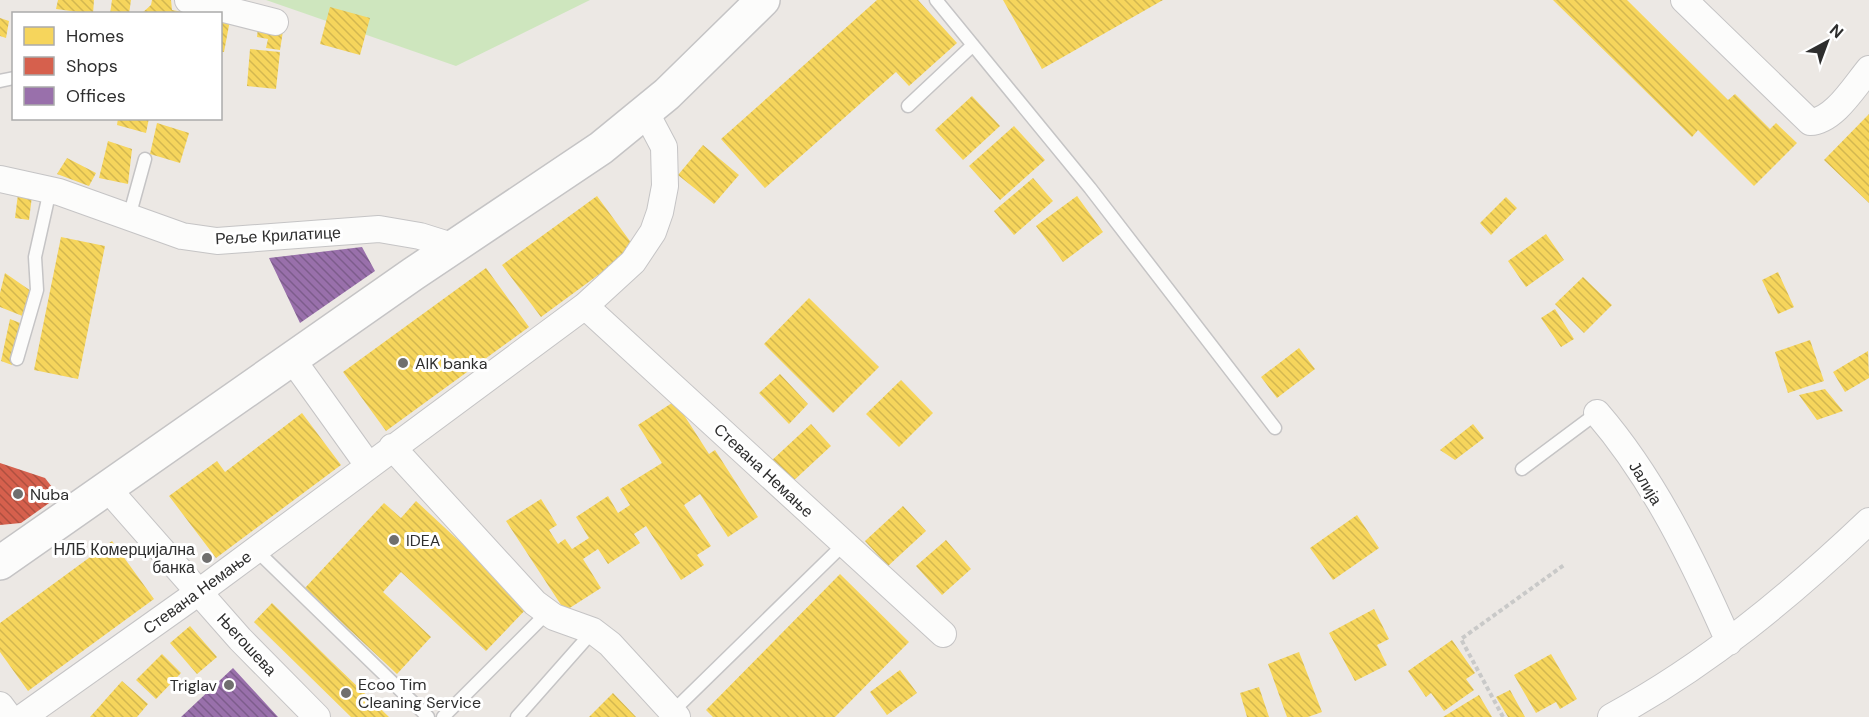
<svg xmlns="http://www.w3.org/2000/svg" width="1869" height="717" viewBox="0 0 1869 717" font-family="'DM Sans',sans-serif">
  <defs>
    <pattern id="homes-back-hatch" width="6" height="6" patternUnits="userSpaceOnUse" patternTransform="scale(1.5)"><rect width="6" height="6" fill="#f6d55c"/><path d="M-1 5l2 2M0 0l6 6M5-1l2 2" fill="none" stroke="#d3b750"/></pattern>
    <pattern id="shops-back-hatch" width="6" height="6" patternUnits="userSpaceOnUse" patternTransform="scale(1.5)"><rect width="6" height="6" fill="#d6604d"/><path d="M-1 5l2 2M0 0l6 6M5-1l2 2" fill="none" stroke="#ae5040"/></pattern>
    <pattern id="offices-back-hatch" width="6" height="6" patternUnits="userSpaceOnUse" patternTransform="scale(1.5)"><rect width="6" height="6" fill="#9970ab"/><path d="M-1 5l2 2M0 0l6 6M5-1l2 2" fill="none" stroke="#7d5c8c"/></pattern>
  </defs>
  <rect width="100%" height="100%" fill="#ece8e4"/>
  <!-- grass -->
  <path fill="#cee6be" d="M 266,0 L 590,0 L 456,66 Z"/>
  <!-- homes -->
  <path fill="url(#homes-back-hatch)" d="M 58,0 L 94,0 L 93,14 L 56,9 Z
    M 112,0 L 131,0 L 129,14 L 110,14 Z
    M 152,0 L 171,0 L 172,10 L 193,14 L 141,14 L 151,5 Z
    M 877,0 L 918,0 L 957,43 L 909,86 L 896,72 L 765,188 L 721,139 Z
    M 1003,0 L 1163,0 L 1042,69 Z
    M 1553,0 L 1627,0 L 1728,100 L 1735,94 L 1770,129 L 1776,123 L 1797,143 L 1754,186 L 1698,130 L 1692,137 Z
    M 330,7 L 370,18 L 360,55 L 320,44 Z
    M 0,18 L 9,21 L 6,38 L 0,36 Z
    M 220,18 L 230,20 L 224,52 L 220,52 Z
    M 258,27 L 283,31 L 280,50 L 266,48 L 268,39 L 257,37 Z
    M 250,49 L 280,52 L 276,89 L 247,86 Z
    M 972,96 L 1000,126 L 963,160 L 935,130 Z
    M 1869,114 L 1869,203 L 1824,160 Z
    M 118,118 L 149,118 L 146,133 L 117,125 Z
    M 157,123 L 189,133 L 180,163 L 150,154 Z
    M 1014,126 L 1045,160 L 1000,200 L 969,166 Z
    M 108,141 L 132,149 L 128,184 L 99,178 Z
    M 703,145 L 739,175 L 714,204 L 678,175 Z
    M 67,158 L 96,173 L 89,186 L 57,174 Z
    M 1033,178 L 1053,201 L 1014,235 L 994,211 Z
    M 18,194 L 32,196 L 29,220 L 15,218 Z
    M 597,196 L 635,248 L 541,317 L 502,265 Z
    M 1077,196 L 1103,232 L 1063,262 L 1036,226 Z
    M 1506,197 L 1517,208 L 1491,235 L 1480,223 Z
    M 1546,234 L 1564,260 L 1526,287 L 1508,261 Z
    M 61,237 L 105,246 L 78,379 L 34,370 Z
    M 486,268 L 529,327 L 386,431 L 343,372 Z
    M 1778,272 L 1794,307 L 1778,314 L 1762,280 Z
    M 5,273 L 31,291 L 25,317 L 0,307 L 0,293 Z
    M 1583,277 L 1612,305 L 1584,333 L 1555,304 Z
    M 809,298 L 879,367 L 833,413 L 764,344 Z
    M 1555,309 L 1574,339 L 1561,347 L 1541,318 Z
    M 10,319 L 20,323 L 12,365 L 1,361 Z
    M 1810,340 L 1824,381 L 1788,393 L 1775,352 Z
    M 1299,348 L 1315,369 L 1277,398 L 1261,377 Z
    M 1868,351 L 1869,378 L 1845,392 L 1833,372 Z
    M 780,374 L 808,404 L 789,424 L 759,393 Z
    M 901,380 L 933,413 L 899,447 L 866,414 Z
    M 1825,389 L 1843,411 L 1817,420 L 1799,395 Z
    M 675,401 L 709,454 L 715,450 L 758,517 L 728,537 L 700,494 L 684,505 L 711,546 L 697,555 L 704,565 L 681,580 L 646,526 L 634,534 L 640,543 L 608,564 L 598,549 L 583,559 L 601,588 L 565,611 L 506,521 L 541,499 L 557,525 L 549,530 L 558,544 L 565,539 L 572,549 L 589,538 L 576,517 L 608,496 L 618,513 L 630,505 L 620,489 L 662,463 L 638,425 Z
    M 302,413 L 341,465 L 216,558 L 169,496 L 217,461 L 225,472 Z
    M 811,424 L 831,446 L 790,484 L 770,462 Z
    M 1473,424 L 1484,438 L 1455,460 L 1440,450 Z
    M 416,501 L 529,606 L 486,651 L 401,572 L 383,592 L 431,637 L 397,674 L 305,588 L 384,503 L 401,518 Z
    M 903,506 L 926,531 L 888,566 L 865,541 Z
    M 1357,515 L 1379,548 L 1333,580 L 1310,548 Z
    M 946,540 L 971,569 L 942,595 L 916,566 Z
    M 112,541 L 154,599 L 28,691 L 0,652 L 0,623 Z
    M 840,574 L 909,642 L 835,717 L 713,717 L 706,710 Z
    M 272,603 L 332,662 L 389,717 L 351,717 L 254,622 Z
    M 1374,609 L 1389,639 L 1377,645 L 1387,665 L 1355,681 L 1329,633 Z
    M 190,626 L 217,657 L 197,674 L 170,643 Z
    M 1452,640 L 1475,673 L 1466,679 L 1474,690 L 1444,711 L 1431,693 L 1426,697 L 1408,671 Z
    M 1299,652 L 1322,712 L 1308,717 L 1287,717 L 1268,664 Z
    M 162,654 L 181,673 L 156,699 L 136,680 Z
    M 1551,654 L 1577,699 L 1560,709 L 1556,702 L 1536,713 L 1514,675 Z
    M 900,670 L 917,693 L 887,715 L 870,692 Z
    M 122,681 L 148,704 L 137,717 L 90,717 Z
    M 1259,687 L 1269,717 L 1247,717 L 1240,693 Z
    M 1510,690 L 1525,717 L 1508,717 L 1496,697 Z
    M 613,693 L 636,717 L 589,717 Z
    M 1479,695 L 1492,717 L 1443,717 Z"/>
  <!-- shops -->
  <path fill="url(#shops-back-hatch)" d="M 0,463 L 45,478 L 59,496 L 21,523 L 0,525 Z"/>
  <!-- offices -->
  <path fill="url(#offices-back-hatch)" d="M 362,247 L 375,271 L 300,323 L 269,258 Z
    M 233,668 L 278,717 L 181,717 Z"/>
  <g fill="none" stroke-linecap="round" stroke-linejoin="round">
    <!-- lane casing -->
    <g stroke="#c5c4c5" stroke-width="15">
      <path id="lane" d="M 936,0 L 1090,188 L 1275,428
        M 0,81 L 14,78
        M 908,106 L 973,45
        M 129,217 L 145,159
        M 17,359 L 37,290 L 35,257 L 50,190
        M 1522,469 L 1597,413
        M 255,549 L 428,717
        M 672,712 L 843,545
        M 443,717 L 542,618 L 544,609
        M 517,717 L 593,631"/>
    </g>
    <!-- street casing -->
    <g stroke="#c5c4c5" stroke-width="28">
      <path id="street" d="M 188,0 L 275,22
        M 1684,0 L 1810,122 C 1834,121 1854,87 1869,69
        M 0,179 L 59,192 L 182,236 L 217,241 L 379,229 L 420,236 L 455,247
        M 585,306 L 943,634
        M 292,359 L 368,465
        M 1597,413 C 1654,479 1694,562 1729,642
        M 392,447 L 535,603 L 554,617 L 593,631 L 610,644 L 677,717
        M 108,489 L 240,639 L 317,717
        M 0,705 L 9,717
        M 23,717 L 199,592 L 585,306 L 633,262 L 653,232 L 660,212 L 665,186 L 664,147 L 646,113
        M 1611,717 C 1707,665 1790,596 1869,521"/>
    </g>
    <!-- secondary casing -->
    <g stroke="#c5c4c5" stroke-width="36">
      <path id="secondary" d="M 0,563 L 413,274 L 601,148 L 667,94 L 763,0"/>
    </g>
    <!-- path -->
    <path stroke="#c9c9c8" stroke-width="4" stroke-dasharray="4.5 3" stroke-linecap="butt" d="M 1503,717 L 1461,639 L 1564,565"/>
    <!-- lane -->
    <use href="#lane" stroke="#fcfcfb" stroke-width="12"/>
    <!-- street -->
    <use href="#street" stroke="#fcfcfb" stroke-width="26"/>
    <!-- secondary -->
    <use href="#secondary" stroke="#fcfcfb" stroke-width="33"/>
  </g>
  <!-- markers -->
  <g fill="#706f6e" stroke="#fff" stroke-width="2">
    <circle cx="403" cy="363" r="6"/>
    <circle cx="18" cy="494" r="6"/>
    <circle cx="394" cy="540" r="6"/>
    <circle cx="207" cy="558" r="6"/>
    <circle cx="229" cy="685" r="6"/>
    <circle cx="346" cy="693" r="6"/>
  </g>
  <g text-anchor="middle" stroke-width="6" stroke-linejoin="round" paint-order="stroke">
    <!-- street labels -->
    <g font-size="16" fill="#2e2e2e" stroke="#fff">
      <text transform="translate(278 235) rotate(-3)" y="6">Реље Крилатице</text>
      <text transform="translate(764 470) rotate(43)" y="6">Стевана Немање</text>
      <text transform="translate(1646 483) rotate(59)" y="6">Јалија</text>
      <text transform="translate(197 592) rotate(-36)" y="6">Стевана Немање</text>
      <text transform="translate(247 644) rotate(47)" y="6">Његошева</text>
    </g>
    <!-- poi labels -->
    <g font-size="16" fill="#2e2e2e" stroke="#fff" text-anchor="start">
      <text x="415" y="369">AIK banka</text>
      <text x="30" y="500">Nuba</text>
      <text x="406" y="546">IDEA</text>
      <text x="195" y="555" text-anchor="end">НЛБ Комерцијална<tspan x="195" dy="18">банка</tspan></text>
      <text x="358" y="690">Ecoo Tim<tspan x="358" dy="18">Cleaning Service</tspan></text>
      <text x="217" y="691" text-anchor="end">Triglav</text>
    </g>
  </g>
  <!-- legend -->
  <rect x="12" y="12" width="210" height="108" fill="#ffffff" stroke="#ababab" stroke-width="1.5"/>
  <rect x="24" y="27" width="30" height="18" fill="#f6d55c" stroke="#ababab" stroke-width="1.5"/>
  <text x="66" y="42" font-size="18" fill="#2e2e2e">Homes</text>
  <rect x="24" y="57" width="30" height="18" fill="#d6604d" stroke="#ababab" stroke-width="1.5"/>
  <text x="66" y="72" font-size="18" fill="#2e2e2e">Shops</text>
  <rect x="24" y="87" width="30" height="18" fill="#9970ab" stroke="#ababab" stroke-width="1.5"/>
  <text x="66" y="102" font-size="18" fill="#2e2e2e">Offices</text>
  <!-- north arrow -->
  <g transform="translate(1827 42) rotate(41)" stroke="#ffffff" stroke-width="4.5" paint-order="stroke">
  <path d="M0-4.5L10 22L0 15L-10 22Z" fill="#2e2e2e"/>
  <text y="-9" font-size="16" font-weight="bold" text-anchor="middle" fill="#2e2e2e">N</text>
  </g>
</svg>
